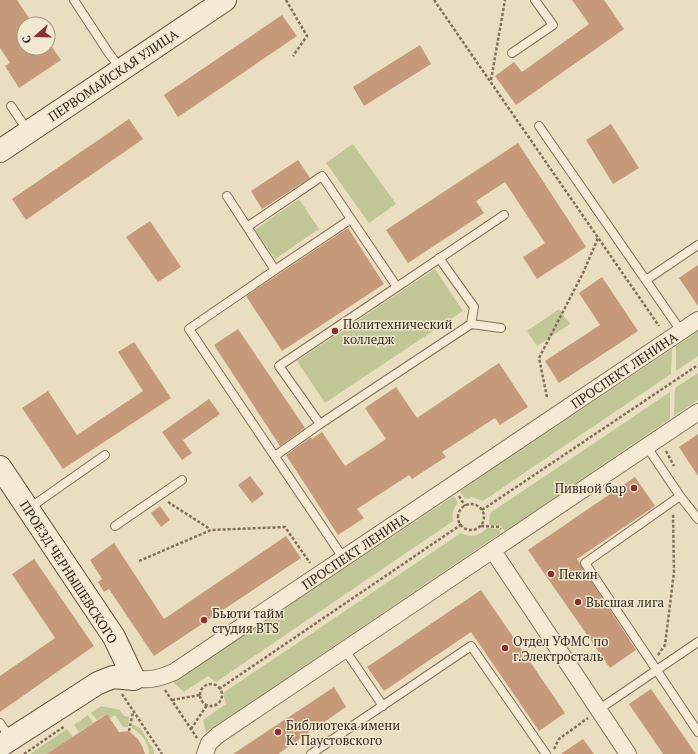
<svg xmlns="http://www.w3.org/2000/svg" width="698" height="754" viewBox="0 0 698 754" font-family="'PT Serif',serif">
  <rect width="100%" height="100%" fill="#eadec1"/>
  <!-- green -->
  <path fill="#c1c697" d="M 353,144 L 396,204 L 369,223 L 326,163 Z
    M 299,199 L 319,229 L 275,259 L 255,230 Z
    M 435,269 L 463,311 L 325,403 L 297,361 Z
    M 559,309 L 570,324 L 537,346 L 527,331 Z
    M 698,331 L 698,356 L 676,371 L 676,346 Z
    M 672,349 L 671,374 L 483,501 L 472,497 L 465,499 L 460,491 Z
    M 698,373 L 698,400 L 674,416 L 675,388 Z
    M 670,392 L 670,419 L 505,531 L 501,526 L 489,525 L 490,513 Z
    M 454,496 L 458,503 C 453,509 452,513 453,521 L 216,682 L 208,676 L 184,692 L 173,682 Z
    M 487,528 L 498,529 L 501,533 L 206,732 L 203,720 L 226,704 L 223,693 L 461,533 C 470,538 480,536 487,528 Z
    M 101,706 L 120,710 L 124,716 L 129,717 L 128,727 L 123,727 L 115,715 L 110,718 L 106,714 L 97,720 L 91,713 Z
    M 88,715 L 93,723 L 79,732 L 74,725 Z
    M 132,724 L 140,728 L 154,750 L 154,754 L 149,754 C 149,743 141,733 132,728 Z
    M 67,729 L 73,737 L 47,754 L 30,754 Z"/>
  <!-- building -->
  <path fill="#c5997a" d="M 0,0 L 17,0 L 33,24 L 24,24 L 24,48 L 48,48 L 48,41 L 61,60 L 19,88 L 5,66 L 10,63 L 0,48 Z
    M 572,0 L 604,0 L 624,29 L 516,105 L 495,76 L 514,62 L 522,72 L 589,24 Z
    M 282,15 L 297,36 L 178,117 L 164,95 Z
    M 420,45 L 431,64 L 364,106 L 353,87 Z
    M 129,119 L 143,139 L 26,220 L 12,199 Z
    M 611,124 L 639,168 L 613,184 L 586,140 Z
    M 518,143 L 586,247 L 537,279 L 523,257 L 545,243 L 505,182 L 476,201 L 484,213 L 408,263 L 386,230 Z
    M 298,160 L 310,178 L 262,209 L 251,191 Z
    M 150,221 L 181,267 L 158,282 L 126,237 Z
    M 348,228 L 384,284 L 282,351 L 246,296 Z
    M 698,265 L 698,306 L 679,278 Z
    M 602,277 L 638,331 L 559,383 L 545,361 L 600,325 L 579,293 Z
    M 238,329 L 305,428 L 280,446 L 214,345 Z
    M 134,342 L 171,398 L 63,469 L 22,408 L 48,391 L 77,435 L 143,391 L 118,352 Z
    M 499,363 L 528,407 L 500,425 L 495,418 L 442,452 L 446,457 L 412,479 L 409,475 L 357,509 L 364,518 L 338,535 L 286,455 L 311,437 L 312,439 L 322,432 L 345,466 L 386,439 L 365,408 L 396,387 L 417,418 Z
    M 209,399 L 220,414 L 183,440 L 192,453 L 182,460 L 162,432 Z
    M 698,434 L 698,476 L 679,447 Z
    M 250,476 L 264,494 L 252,503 L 238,485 Z
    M 635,477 L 655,506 L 577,559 L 636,650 L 610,668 L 528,550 Z
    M 160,506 L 170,520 L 161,527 L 151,513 Z
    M 286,536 L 301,558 L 154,656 L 109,589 L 104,592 L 98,582 L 102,579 L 90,560 L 114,543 L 164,619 Z
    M 34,559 L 94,646 L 0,712 L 0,676 L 55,638 L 12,574 Z
    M 481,590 L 565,713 L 539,731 L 471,632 L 384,691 L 367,667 Z
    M 334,687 L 346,707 L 278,754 L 233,754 Z
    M 651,689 L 696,754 L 663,754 L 629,704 Z
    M 107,714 L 119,732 L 129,731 L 138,739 L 142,746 L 145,754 L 47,754 Z
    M 583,739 L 594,754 L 561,754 Z"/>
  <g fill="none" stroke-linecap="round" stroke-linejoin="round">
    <!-- lane casing -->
    <g stroke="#826f5a" stroke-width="10">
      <path id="lane" d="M 74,0 L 108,52 L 121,69
        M 512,53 L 553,25 L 535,0
        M 11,106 L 28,131
        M 539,126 L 681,331
        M 227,196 L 275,270 L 189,329 L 344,559
        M 247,227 L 322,176 L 351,219
        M 439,258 L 474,307 L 471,324
        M 646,280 L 698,245
        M 397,287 L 504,215
        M 320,424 L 471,324 L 501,328
        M 647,447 L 680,496 L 698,519
        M 275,456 L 320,424 L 279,366 L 397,287 L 351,219 L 275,270
        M 680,496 L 585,563 L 698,732
        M 28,509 L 105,455
        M 115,526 L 182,480
        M 345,650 L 383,706
        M 598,710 L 698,642
        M 0,723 L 11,739
        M 311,754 L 471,646 L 546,754"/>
    </g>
    <!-- street casing -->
    <g stroke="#826f5a" stroke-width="18">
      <path id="street" d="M 493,551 L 628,754
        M 134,679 C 152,680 157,679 174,672 L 698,320
        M 205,754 L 209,743 L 218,735 L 698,412"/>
    </g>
    <!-- secondary casing -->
    <g stroke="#63513e" stroke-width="24">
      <path id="secondary" d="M 0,151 L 225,0
        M 0,467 L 114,637 L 134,679
        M 0,746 L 98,683 L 113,677 L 134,679"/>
    </g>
    <!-- path -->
    <path stroke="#826f5a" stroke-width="2.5" stroke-dasharray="3 2" stroke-linecap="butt" d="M 286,0 L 307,36 L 293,56
      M 434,0 L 659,326
      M 491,80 L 505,0
      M 547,397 L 539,358 L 583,273 L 598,238
      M 666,451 L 674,466
      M 459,496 L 465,506
      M 168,502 L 210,529
      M458 517a13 13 0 1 1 26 0a13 13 0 1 1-26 0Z
      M 482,510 L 698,365
      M 481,526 L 499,527 L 501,529
      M 139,561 L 211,530 L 285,527 L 310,563
      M 658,655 L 665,645 L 674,572 L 673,513
      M200 695a11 11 0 1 1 22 0a11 11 0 1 1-22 0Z
      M 219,689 L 462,524
      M 165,690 L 197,738
      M 122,694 L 162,754
      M 172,700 L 200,695
      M 191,729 L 207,705
      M 129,731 L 133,712
      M 554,749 L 559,739 L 588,718
      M 24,754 L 65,726"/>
    <!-- lane -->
    <use href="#lane" stroke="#f5ebd4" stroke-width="8"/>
    <!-- street -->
    <use href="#street" stroke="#f5ebd4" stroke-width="16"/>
    <!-- secondary -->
    <use href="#secondary" stroke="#f5ebd4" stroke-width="22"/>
  </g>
  <!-- markers -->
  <g fill="#8b3030" stroke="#f2e8d0" stroke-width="1.5">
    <circle cx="335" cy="331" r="4"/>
    <circle cx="634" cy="488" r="4"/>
    <circle cx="551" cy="574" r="4"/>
    <circle cx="578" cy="602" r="4"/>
    <circle cx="204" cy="620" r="4"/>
    <circle cx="505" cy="648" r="4"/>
    <circle cx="278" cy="732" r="4"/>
  </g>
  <g text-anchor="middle" stroke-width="3" stroke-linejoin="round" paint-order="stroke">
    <!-- street labels -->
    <g font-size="13" fill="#33281d" stroke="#f2e8d0">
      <text transform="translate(113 75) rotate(-34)" y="5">ПЕРВОМАЙСКАЯ УЛИЦА</text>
      <text transform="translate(624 370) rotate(-34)" y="5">ПРОСПЕКТ ЛЕНИНА</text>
      <text transform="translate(355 551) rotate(-34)" y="5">ПРОСПЕКТ ЛЕНИНА</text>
      <text transform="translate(69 572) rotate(57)" y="5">ПРОЕЗД ЧЕРНЫШЕВСКОГО</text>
    </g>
    <!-- poi labels -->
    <g font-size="13" fill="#33281d" stroke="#f2e8d0" text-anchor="start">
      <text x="343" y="329">Политехнический<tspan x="343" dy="15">колледж</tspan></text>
      <text x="626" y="493" text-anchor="end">Пивной бар</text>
      <text x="559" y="579">Пекин</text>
      <text x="586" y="607">Высшая лига</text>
      <text x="212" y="618">Бьюти тайм<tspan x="212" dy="15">студия BTS</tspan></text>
      <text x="513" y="646">Отдел УФМС по<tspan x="513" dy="15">г.Электросталь</tspan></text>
      <text x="286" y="730">Библиотека имени<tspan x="286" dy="15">К. Паустовского</tspan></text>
    </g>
  </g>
  <!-- north arrow -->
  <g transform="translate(36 36) rotate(250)"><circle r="19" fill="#f2e8d0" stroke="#a69b88"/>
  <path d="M0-3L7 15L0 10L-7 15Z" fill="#8b3030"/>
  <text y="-6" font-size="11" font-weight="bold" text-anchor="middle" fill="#33281d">С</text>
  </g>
</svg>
